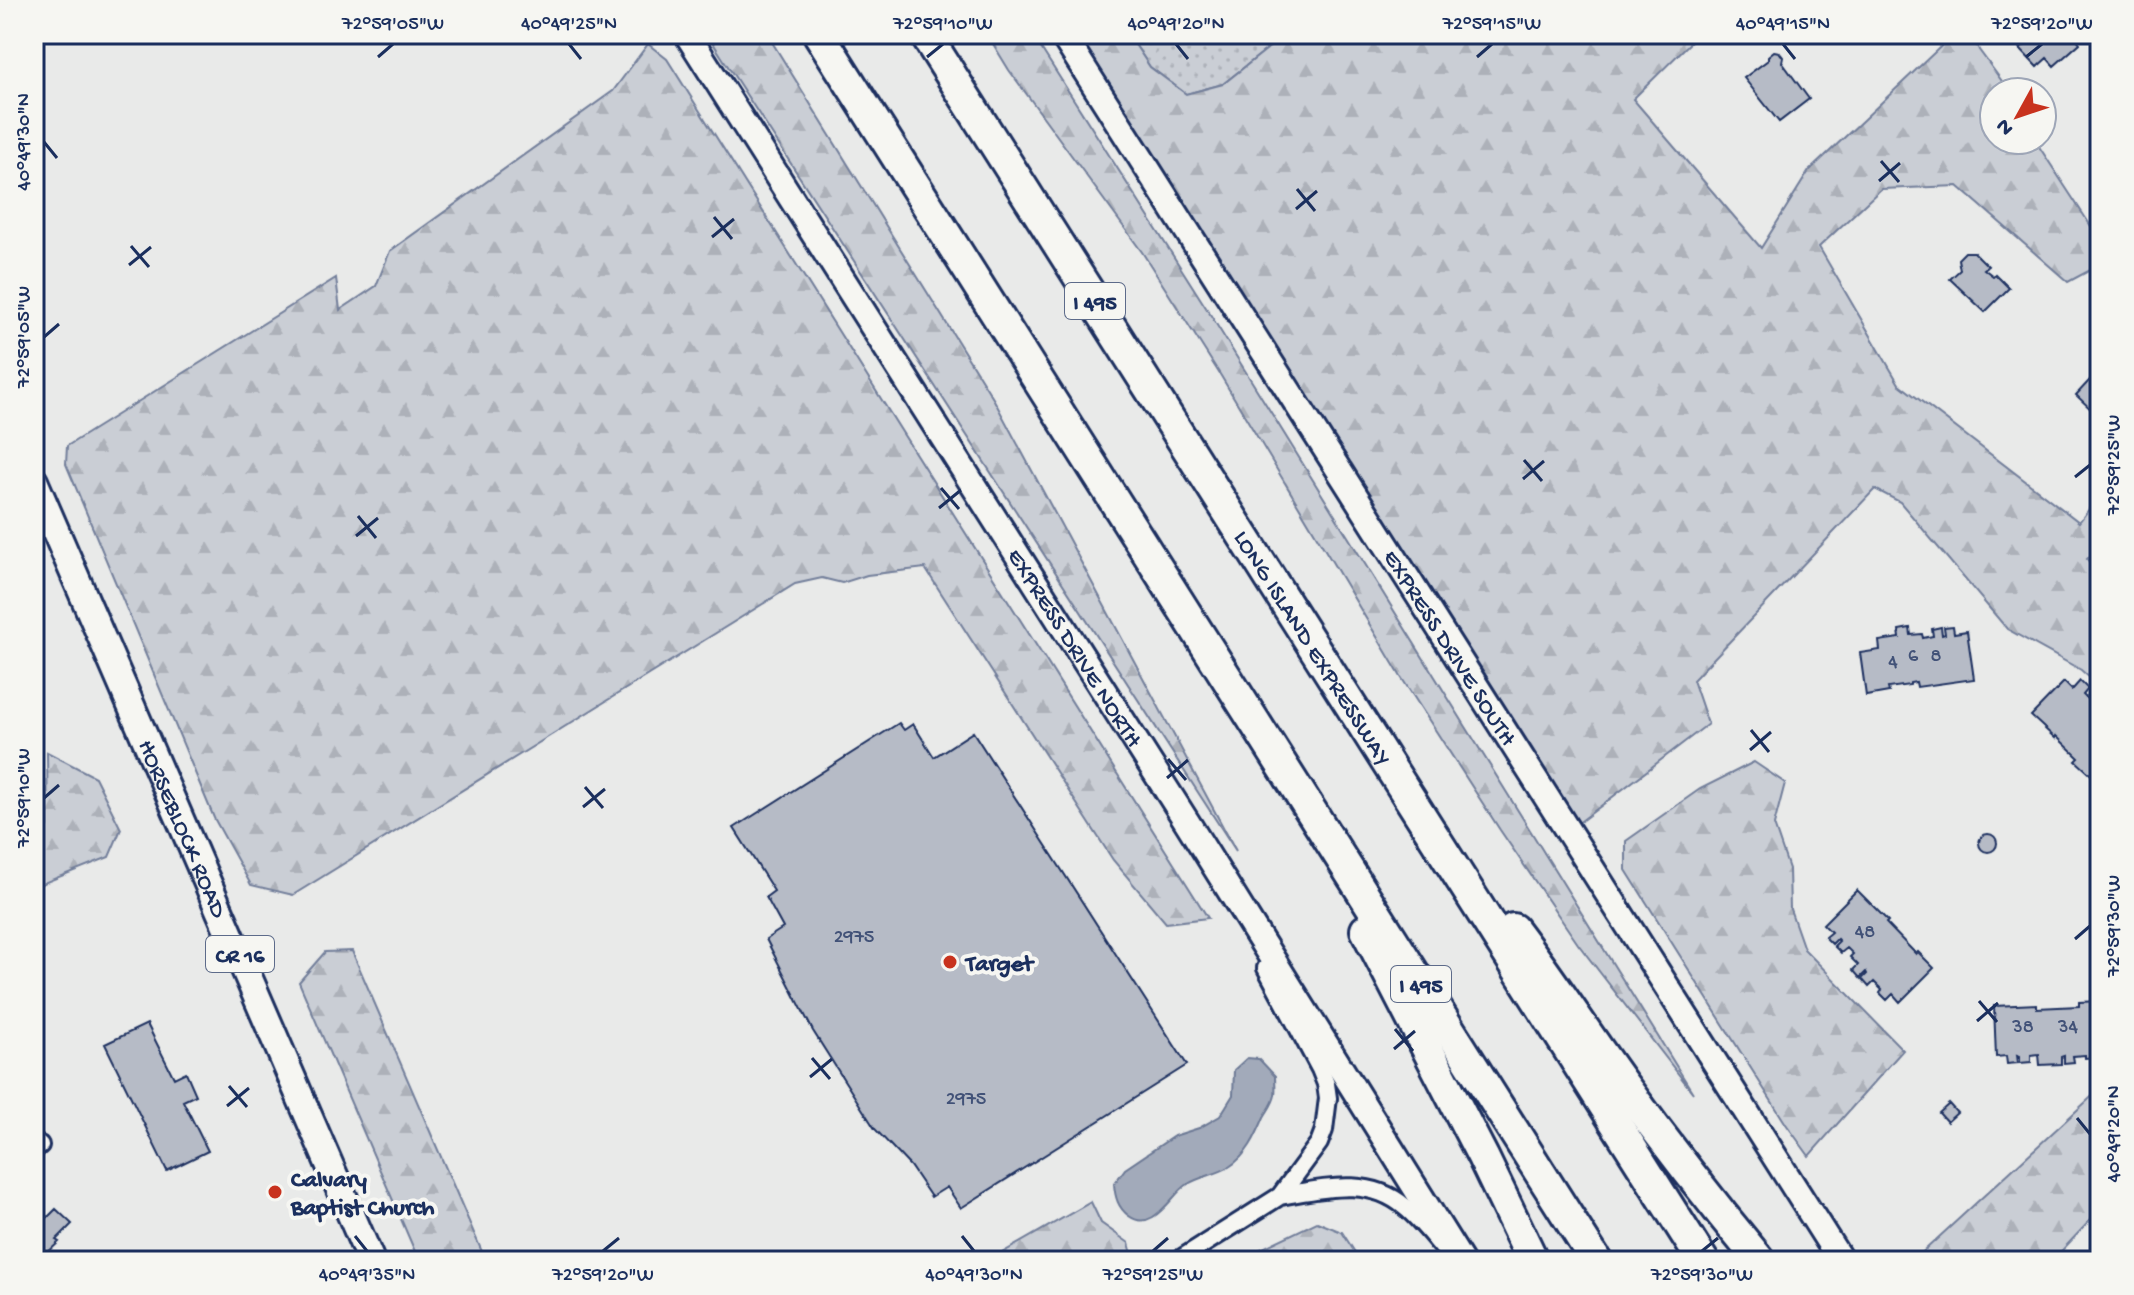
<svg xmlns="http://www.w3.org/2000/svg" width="2134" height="1295" viewBox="0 0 2134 1295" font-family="'Gochi Hand',sans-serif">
  <defs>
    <pattern id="grass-dots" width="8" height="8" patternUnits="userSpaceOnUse" patternTransform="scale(2)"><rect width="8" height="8" fill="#caced5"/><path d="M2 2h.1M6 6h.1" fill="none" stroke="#adb1b9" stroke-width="1.8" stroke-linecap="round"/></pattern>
    <pattern id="forest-firs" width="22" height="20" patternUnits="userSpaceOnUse" patternTransform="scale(2)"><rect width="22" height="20" fill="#caced5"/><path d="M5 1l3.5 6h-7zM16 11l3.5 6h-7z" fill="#adb1b9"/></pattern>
  </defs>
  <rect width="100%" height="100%" fill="#e9eae9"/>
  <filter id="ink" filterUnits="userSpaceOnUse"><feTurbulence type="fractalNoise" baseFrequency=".0125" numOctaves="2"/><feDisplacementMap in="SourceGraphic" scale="16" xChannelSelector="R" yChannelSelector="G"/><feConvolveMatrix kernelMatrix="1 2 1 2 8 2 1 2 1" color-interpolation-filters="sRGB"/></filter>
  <g filter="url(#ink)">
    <!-- grass -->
    <path fill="url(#grass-dots)" stroke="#727e9a" stroke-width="2" d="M 1128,34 L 1286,34 L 1223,84 L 1186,94 L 1150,67 Z"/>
    <!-- forest -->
    <path fill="url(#forest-firs)" stroke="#727e9a" stroke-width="2" d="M 707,34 L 767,34 L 994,400 L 1236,851 Z
      M 987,34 L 1032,34 L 1205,306 L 1693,1093 L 1578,944 L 1500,830 L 1401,677 L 1221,376 L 1142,252 L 1009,70 Z
      M 1077,34 L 1128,34 L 1150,67 L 1186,94 L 1223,84 L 1286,34 L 1699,34 L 1633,99 L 1761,248 L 1809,171 L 1954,34 L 1972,34 L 1979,50 L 2010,92 L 1994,92 L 1994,140 L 2038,140 L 2038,145 L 2100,240 L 2100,265 L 2068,282 L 1958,186 L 1881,189 L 1819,247 L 1899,384 L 2079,522 L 2100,495 L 2100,546 L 2087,559 L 2100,574 L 2100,687 L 2081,670 L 2007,629 L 1900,502 L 1875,489 L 1693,680 L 1708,724 L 1568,831 Z
      M 648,44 L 667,59 L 1208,918 L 1166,923 L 1113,860 L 925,568 L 867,575 L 842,583 L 822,578 L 795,584 L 293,895 L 251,885 L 214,818 L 66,464 L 67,446 L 336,278 L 340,310 L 376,286 L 390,251 L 613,91 Z
      M 47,752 L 95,777 L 121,829 L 109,857 L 41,884 L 34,891 L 34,843 L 48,826 Z
      M 1754,762 L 1785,783 L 1774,825 L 1789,869 L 1790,909 L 1804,949 L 1903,1050 L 1809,1156 L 1786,1124 L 1626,870 L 1626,841 L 1700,789 Z
      M 352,951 L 486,1261 L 419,1261 L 299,982 L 325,952 Z
      M 2100,1089 L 2100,1210 L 2052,1261 L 1913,1261 Z
      M 1091,1202 L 1101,1223 L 1129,1243 L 1134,1261 L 988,1261 Z
      M 1317,1222 L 1342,1232 L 1356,1254 L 1355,1261 L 1236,1261 Z"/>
    <!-- water -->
    <path fill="#a2aaba" stroke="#6c7995" stroke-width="2" d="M 1247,1058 L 1259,1059 L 1275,1076 C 1275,1082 1276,1089 1275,1095 C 1274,1103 1268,1110 1264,1117 C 1256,1136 1247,1156 1229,1167 C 1216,1175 1201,1176 1188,1184 C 1172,1193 1154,1234 1129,1216 C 1118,1208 1115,1197 1114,1184 L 1125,1169 L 1174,1136 L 1199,1128 L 1220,1116 L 1233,1095 L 1234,1070 Z"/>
    <!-- building -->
    <path fill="#b6bbc6" stroke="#1b2f5e" stroke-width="2" d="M 2024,34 L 2073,34 L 2080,43 L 2054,66 L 2047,58 L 2037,67 L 2020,49 L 2030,41 Z
      M 1774,51 L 1779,52 L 1783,57 L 1782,62 L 1809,99 L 1779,122 L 1744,78 L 1768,60 L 1768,56 Z
      M 1965,252 L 1974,252 L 1988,266 L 1984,269 L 1993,276 L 1995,274 L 2009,288 L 1985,312 L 1950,279 L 1960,270 L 1958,259 Z
      M 2100,369 L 2100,418 L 2076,395 Z
      M 1953,626 L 1954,633 L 1967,631 L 1974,679 L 1917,687 L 1916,682 L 1910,683 L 1910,685 L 1888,688 L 1889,692 L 1866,696 L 1860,653 L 1880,650 L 1879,641 L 1900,638 L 1899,630 L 1910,628 L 1911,635 L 1922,634 L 1923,638 L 1933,636 L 1932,629 L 1941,627 L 1942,635 L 1945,634 L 1944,627 Z
      M 2080,681 L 2088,689 L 2083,695 L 2090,702 L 2096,694 L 2100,698 L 2100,704 L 2097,708 L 2100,711 L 2100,783 L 2076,761 L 2079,758 L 2056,736 L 2055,738 L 2031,716 L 2064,682 L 2072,690 Z
      M 899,723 L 904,730 L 913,724 L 934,757 L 973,732 L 1187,1065 L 961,1208 L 947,1187 L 931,1197 L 910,1166 L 875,1129 L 813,1031 L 766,939 L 783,928 L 766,897 L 774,891 L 734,828 Z
      M1979 843a9 9 0 1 1 18 0a9 9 0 1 1-18 0Z
      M 1857,890 L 1888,921 L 1886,923 L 1916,954 L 1918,952 L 1934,968 L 1900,1002 L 1893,994 L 1887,1000 L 1880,993 L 1882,990 L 1874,982 L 1869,987 L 1862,979 L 1867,974 L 1866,972 L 1860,978 L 1853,970 L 1858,965 L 1850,957 L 1853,954 L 1847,948 L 1841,953 L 1834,946 L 1839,941 L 1837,939 L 1832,944 L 1825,937 L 1831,932 L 1823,924 Z
      M 2100,1001 L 2100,1049 L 2095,1050 L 2095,1057 L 2085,1058 L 2085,1055 L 2073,1056 L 2074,1062 L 2064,1063 L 2064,1056 L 2061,1057 L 2061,1064 L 2040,1065 L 2039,1054 L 2031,1055 L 2031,1062 L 2020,1063 L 2020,1056 L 2017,1055 L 2018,1063 L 2007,1064 L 2006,1056 L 1996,1057 L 1994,1006 L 2037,1004 L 2037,1008 L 2079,1006 L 2079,1002 Z
      M 147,1024 L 174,1078 L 186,1072 L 196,1095 L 183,1101 L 208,1151 L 167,1171 L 105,1044 Z
      M 1949,1104 L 1957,1113 L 1947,1122 L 1939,1113 Z
      M 56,1209 L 72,1224 L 56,1240 L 59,1242 L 46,1254 L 34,1242 L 34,1231 Z"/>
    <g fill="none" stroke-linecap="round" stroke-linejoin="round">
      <!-- street casing -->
      <g stroke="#1b2f5e" stroke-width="22">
        <path id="street" d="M 34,1150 L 40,1145
          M 1280,1196 C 1323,1189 1369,1176 1405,1207 C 1419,1218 1431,1234 1443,1248
          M 1177,1261 L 1280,1196 L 1319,1143 L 1324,1130 L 1328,1098 L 1326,1084 L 1320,1069 L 1266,968"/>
      </g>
      <!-- secondary casing -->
      <g stroke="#1b2f5e" stroke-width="30">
        <g id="secondary">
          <path id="s1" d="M 687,34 L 1187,822 L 1461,1261"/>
          <path id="s2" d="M 1062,34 L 1841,1261"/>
        </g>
      </g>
      <!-- primary casing -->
      <g stroke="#1b2f5e" stroke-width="32">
        <g id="primary">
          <path id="s3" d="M 34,481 L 371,1261"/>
        </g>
      </g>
      <!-- highway casing -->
      <g stroke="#1b2f5e" stroke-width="36">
        <g id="highway">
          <path d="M 819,34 L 1596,1261"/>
          <path id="s4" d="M 925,34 L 1703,1261"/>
          <path d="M 1513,929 C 1551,979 1585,1032 1622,1083 C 1666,1144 1712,1203 1760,1261"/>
          <path d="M 1366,930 L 1483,1157 L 1533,1261"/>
        </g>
      </g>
      <!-- street -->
      <use href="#street" stroke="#f6f6f2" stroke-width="16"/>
      <!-- secondary -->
      <use href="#secondary" stroke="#f6f6f2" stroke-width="24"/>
      <!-- primary -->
      <use href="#primary" stroke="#f6f6f2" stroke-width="26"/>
      <!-- highway -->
      <use href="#highway" stroke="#f6f6f2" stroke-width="30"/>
    </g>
  </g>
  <!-- ticks -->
  <path fill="none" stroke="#1b2f5e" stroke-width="3" d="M 569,44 L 581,59M 1176,44 L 1188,59M 1783,44 L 1795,59M 378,57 L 393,44M 927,57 L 943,44M 1477,57 L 1492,44M 2026,57 L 2042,44M 44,142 L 57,158M 1881,161 L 1899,182M 1879,181 L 1900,163M 1297,189 L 1315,211M 1296,209 L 1317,191M 714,217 L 732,239M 712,237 L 734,219M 131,246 L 149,267M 129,265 L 151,247M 44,337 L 59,324M 1524,460 L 1542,481M 2075,477 L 2090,465M 1523,479 L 1544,461M 941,488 L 959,509M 939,508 L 961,490M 358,516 L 376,538M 356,536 L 378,518M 1751,730 L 1769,752M 1750,750 L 1771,732M 1168,759 L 1186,780M 1167,778 L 1188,760M 585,787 L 603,808M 44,798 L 59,785M 583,807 L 605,789M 2075,939 L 2090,926M 1979,1001 L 1997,1022M 1977,1021 L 1998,1003M 1395,1029 L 1413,1051M 1394,1049 L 1415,1031M 812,1058 L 830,1079M 810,1077 L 832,1059M 229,1086 L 247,1107M 227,1106 L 249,1088M 2077,1118 L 2090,1134M 355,1236 L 367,1251M 962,1236 L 974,1251M 603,1251 L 619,1238M 1153,1251 L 1168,1238M 1702,1251 L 1718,1238"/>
  <!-- markers -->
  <g fill="#c8321e" stroke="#f6f6f2" stroke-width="3">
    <circle cx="950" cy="962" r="8"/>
    <circle cx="275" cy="1192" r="8"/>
  </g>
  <g text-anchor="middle" stroke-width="8" stroke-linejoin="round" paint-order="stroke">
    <!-- number labels -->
    <g font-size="20" fill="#425278">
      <text x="1913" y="661">6</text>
      <text x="1936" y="661">8</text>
      <text x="1893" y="667">4</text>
      <text x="1865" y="937">48</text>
      <text x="854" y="942">2975</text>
      <text x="2023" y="1032">38</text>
      <text x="2068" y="1032">34</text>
      <text x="966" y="1104">2975</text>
    </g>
    <!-- shield labels -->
    <g fill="#f6f6f2" stroke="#5d6b8a" stroke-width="2">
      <rect x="1065" y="283" width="60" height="36" rx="6"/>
      <rect x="206" y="936" width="68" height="36" rx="6"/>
      <rect x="1391" y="966" width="60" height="36" rx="6"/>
    </g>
    <g font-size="22" font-weight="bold" fill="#1b2f5e">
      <text x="1095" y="309">I 495</text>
      <text x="240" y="962">CR 16</text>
      <text x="1421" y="992">I 495</text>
    </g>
    <!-- street labels -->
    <g font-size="24" fill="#1b2f5e" stroke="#f6f6f2">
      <text dy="8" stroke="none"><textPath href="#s1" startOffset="726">EXPRESS DRIVE NORTH</textPath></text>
      <text dy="8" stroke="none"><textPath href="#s4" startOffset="726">LONG ISLAND EXPRESSWAY</textPath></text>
      <text dy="8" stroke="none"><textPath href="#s2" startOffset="726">EXPRESS DRIVE SOUTH</textPath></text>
      <text dy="8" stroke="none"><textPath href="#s3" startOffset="378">HORSEBLOCK ROAD</textPath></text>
    </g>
    <!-- poi labels -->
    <g font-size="24" font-weight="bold" fill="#1b2f5e" stroke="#f6f6f2" text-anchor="start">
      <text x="966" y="970">Target</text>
      <text x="291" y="1186">Calvary<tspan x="291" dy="28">Baptist Church</tspan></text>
    </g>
  </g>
  <!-- margin -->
  <rect width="2134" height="1295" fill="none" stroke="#f6f6f2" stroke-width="88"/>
  <!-- north arrow -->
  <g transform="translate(2018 116) rotate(230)"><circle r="38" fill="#f6f6f2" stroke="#9ea6b7" stroke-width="2"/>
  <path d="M0-6L14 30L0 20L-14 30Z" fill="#c8321e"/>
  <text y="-12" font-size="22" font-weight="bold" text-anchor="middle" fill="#1b2f5e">N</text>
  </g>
  <rect x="44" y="44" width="2046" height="1207" fill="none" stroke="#1b2f5e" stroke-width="3"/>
  <g font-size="20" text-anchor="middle" fill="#1b2f5e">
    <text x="393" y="29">72°59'05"W</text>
    <text x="569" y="29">40°49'25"N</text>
    <text x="943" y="29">72°59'10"W</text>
    <text x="1176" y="29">40°49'20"N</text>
    <text x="1492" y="29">72°59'15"W</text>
    <text x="1783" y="29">40°49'15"N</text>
    <text x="2042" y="29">72°59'20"W</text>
    <text transform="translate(22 142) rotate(-90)" y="7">40°49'30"N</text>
    <text transform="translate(22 337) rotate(-90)" y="7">72°59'05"W</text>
    <text transform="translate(2112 465) rotate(-90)" y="7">72°59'25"W</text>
    <text transform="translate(22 798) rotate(-90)" y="7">72°59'10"W</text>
    <text transform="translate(2112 926) rotate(-90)" y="7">72°59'30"W</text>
    <text transform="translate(2112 1134) rotate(-90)" y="7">40°49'20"N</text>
    <text x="367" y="1280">40°49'35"N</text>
    <text x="603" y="1280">72°59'20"W</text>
    <text x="974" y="1280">40°49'30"N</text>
    <text x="1153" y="1280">72°59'25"W</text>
    <text x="1702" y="1280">72°59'30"W</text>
  </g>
</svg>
